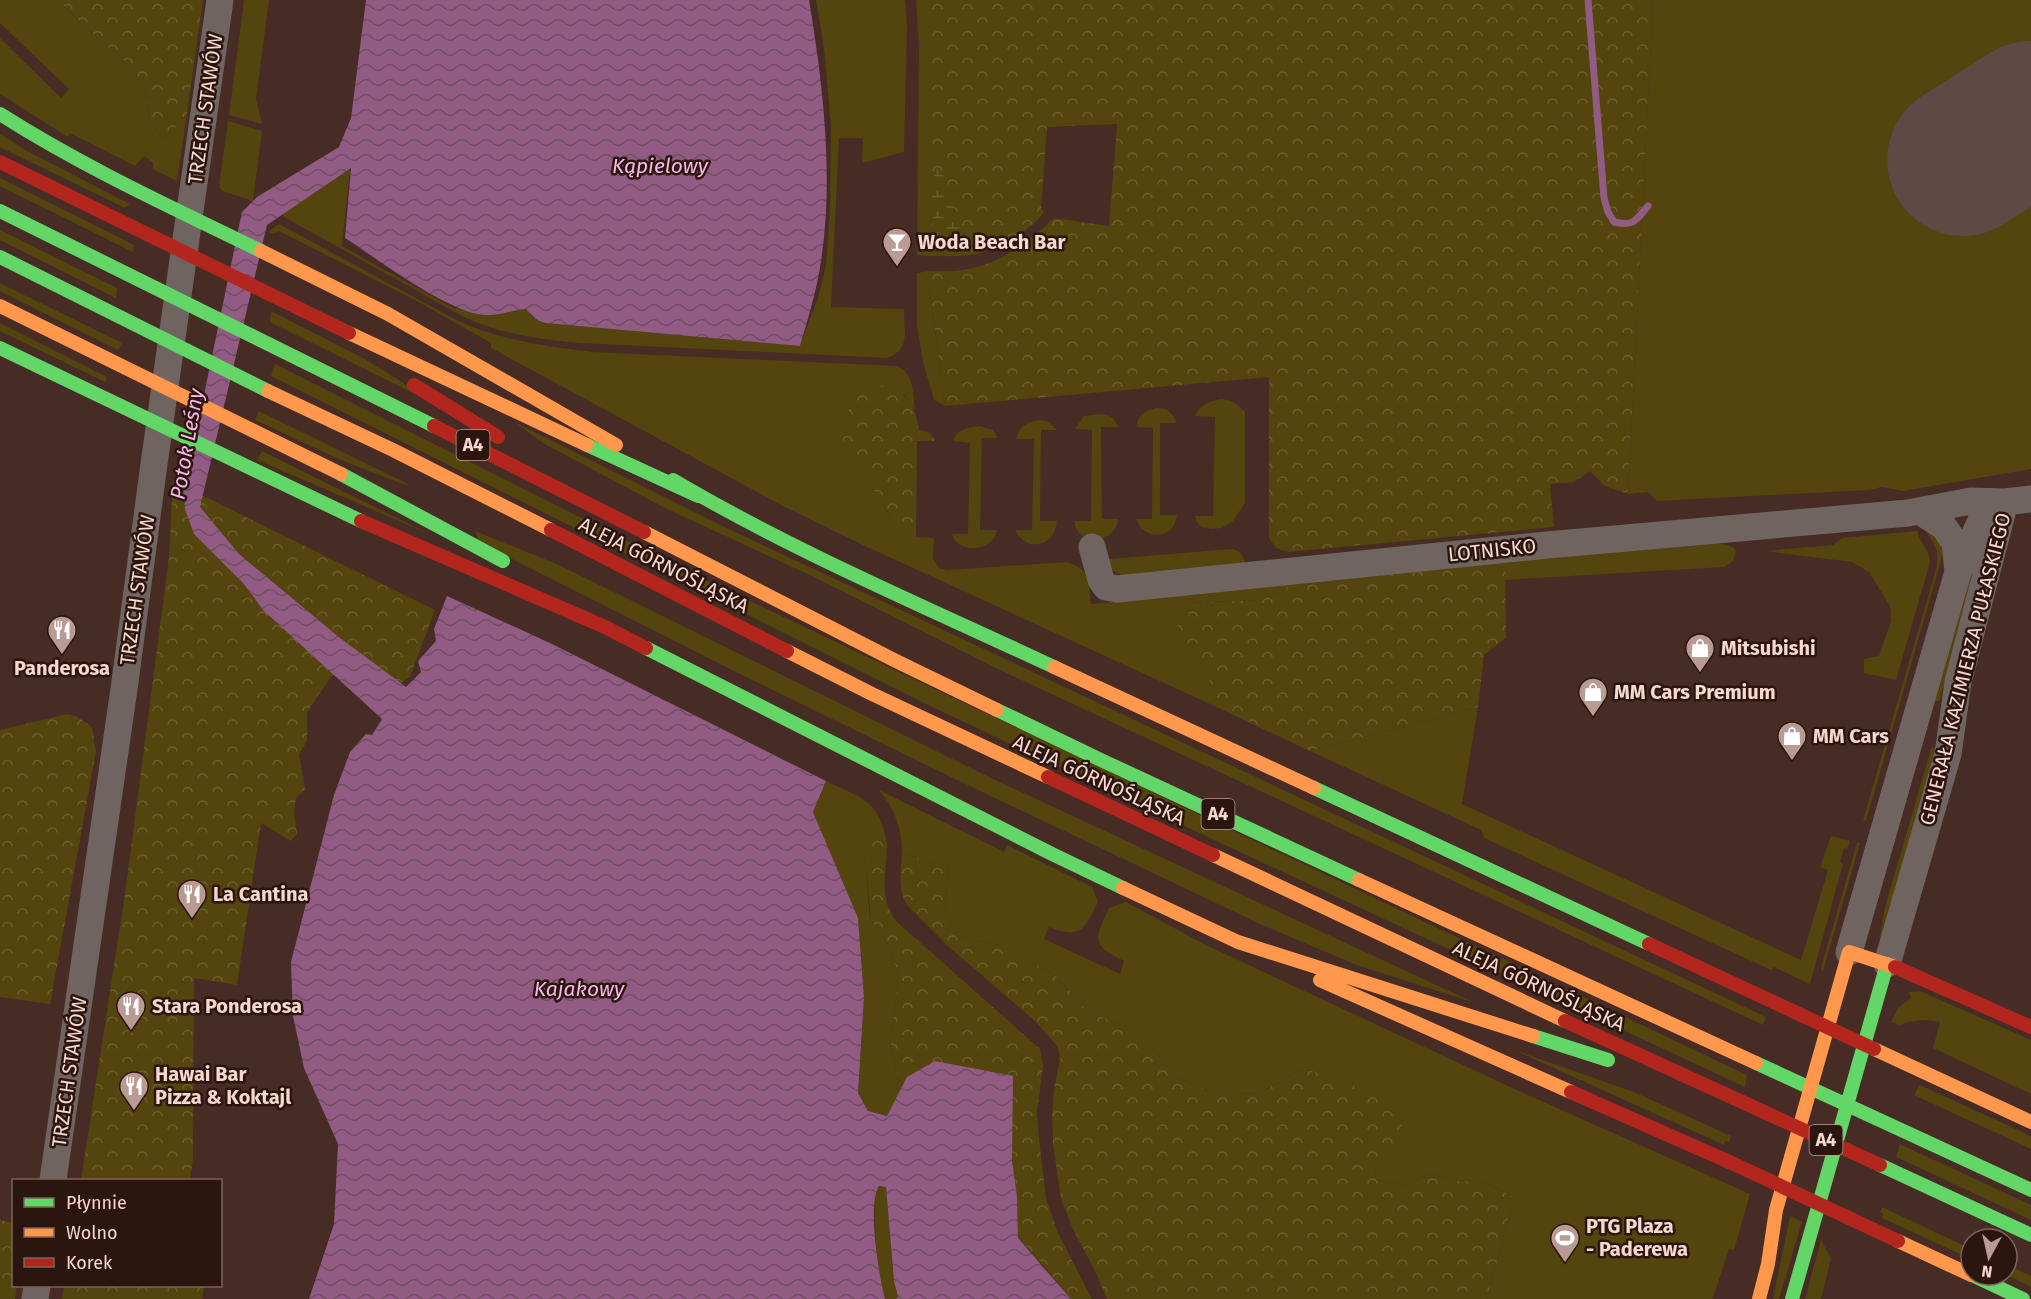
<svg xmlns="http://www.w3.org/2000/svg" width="2031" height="1299" viewBox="0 0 2031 1299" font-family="'Fira Sans',sans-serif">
  <defs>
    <pattern id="forest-crowns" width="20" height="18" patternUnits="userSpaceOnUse" patternTransform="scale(1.5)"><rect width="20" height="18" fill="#54440d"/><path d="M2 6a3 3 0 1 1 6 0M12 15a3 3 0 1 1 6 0" fill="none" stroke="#6d5e2f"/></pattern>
    <pattern id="wetland-marsh" width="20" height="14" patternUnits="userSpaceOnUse" patternTransform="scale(1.5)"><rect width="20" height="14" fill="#54440d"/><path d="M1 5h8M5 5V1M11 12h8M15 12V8" fill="none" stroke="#6d5e2f"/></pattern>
    <pattern id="water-waves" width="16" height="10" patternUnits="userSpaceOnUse" patternTransform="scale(1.5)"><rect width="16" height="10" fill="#925b84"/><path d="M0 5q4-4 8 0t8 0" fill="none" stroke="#6e4e61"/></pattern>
  </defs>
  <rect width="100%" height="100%" fill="#472b25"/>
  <!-- grass -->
  <path fill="#54440d" d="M 0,0 L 58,0 L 98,39 L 121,57 L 145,86 L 150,122 L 162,138 L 186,120 L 177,181 L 153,169 L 153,163 L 144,156 L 135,166 L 70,133 L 68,137 L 0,94 L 0,38 L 61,98 L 69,89 L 0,23 Z
    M 244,0 L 269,0 L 256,99 L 262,124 L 229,115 Z
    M 816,0 L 905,0 L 907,26 L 904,152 L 862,163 L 863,138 L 839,138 L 831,307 L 904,309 C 904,330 911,350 887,358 L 581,343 C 542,340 500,334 464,317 L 282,216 L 291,206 L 350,169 L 342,246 L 455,309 L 457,308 C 486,319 497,312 526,309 L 537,320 L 545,323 L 800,346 L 818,298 L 826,265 L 830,212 L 831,127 L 824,48 Z
    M 916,0 L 929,0 L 929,256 L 917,255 L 919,47 Z
    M 1653,0 L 2031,0 L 2031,50 L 1920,119 L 1979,215 L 2031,182 L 2031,469 L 1903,491 L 1882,487 L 1869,490 L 1657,501 L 1648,492 L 1628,494 Z
    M 228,121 L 262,131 L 253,201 L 222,191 L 219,186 Z
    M 0,134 L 27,151 L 130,204 L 125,208 L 0,147 Z
    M 0,178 L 134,245 L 133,252 L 0,186 Z
    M 279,224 L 460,322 C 503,340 547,347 593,352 L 897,366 C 914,373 913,393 915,410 L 903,394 L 884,505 L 892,522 L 916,537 L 934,538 L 933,559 L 939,568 L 947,570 L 1067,562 C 1092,570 1088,582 1091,604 L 1289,583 L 1284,591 L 1257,600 L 1191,603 L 1185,654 L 1210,669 L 1210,704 L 865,546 L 781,505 L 491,348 L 491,343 L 415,300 L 279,231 L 273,234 L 268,232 Z
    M 0,230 L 117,288 L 116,298 L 0,240 Z
    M 929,271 L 929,285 L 945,406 L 934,400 L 923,362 L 917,325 L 917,273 Z
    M 0,283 L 122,343 L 118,350 L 0,291 Z
    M 271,311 L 363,358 L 447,410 L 270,322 Z
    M 0,323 L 107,377 L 105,382 L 0,331 Z
    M 275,364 L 689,572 L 1747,1075 L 1745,1087 L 1212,839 L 924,703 L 271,376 Z
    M 1221,399 C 1232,400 1238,404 1245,412 L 1245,503 L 1233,521 L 1222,528 L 1211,529 L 1202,527 L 1197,522 L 1195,516 L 1213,516 L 1215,417 L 1195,416 C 1200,405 1210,401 1221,399 Z
    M 1156,408 C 1168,408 1172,412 1177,423 L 1160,423 L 1160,515 L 1177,515 C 1175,540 1143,541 1136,519 L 1152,519 L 1153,428 L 1136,427 C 1138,415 1144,411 1156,408 Z
    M 259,411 L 408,484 L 408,486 L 341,460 L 255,420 Z
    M 1101,414 C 1110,415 1115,418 1118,427 L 1101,427 L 1102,519 L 1118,519 C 1116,544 1078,548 1074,521 L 1091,521 L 1092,430 L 1075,429 L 1084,416 Z
    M 1039,420 L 1047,421 L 1057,430 L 1041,430 L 1040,521 L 1057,521 C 1055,547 1026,553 1015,530 L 1032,530 L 1034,439 L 1016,439 C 1020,426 1026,422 1039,420 Z
    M 514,422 L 716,523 L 1766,1017 L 1763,1025 L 1000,670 L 812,576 L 667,509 L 543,443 Z
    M 980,426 L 993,430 L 998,438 L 982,438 L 980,530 L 997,530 C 994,552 958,555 952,534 L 968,534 L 970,443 L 953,441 C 958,428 968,428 980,426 Z
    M 262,451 L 427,533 L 257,460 Z
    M 475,531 L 559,565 L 991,778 L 1475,1003 L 1354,964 L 1258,923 L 955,779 L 734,671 L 480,543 Z
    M 1917,531 C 1920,543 1929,549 1930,562 L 1896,680 L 1864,673 L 1864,659 L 1879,656 L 1891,621 L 1890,606 L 1869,572 L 1852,562 L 1765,551 L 1833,545 L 1842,538 Z
    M 1927,532 C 1936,538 1944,545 1942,557 L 1866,821 L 1863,820 L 1937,566 L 1937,551 Z
    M 1718,543 L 1733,547 L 1736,551 L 1733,561 L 1724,567 L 1505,580 L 1505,560 Z
    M 1232,549 C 1240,551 1242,554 1245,561 L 1244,563 L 1124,576 C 1114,572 1109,569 1108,559 Z
    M 1982,551 L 1940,699 L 1938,701 L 1934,701 L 1976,554 Z
    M 1478,707 L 1462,804 L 1801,960 L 1828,870 L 1820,867 L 1831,836 L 1850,841 L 1847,849 L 1844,848 L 1840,862 L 1843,864 L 1810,984 L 1774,967 L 1771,970 L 1484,838 L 1481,830 L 1310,751 Z
    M 1934,747 L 1937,748 L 1882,939 L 1880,938 L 1885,907 L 1931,749 Z
    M 826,781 C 861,798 880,800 887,843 L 879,838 L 866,866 L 869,909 L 871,920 L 890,946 L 899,977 L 890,1040 L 898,1079 L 904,1084 L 888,1116 L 868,1111 L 858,1093 L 864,997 L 858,918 L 813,812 Z
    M 879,790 L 1004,852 L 1007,845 L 1092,887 L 1098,902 C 1085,929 1081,940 1049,927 L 1044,939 L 1120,974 L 1124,961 C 1091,945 1094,940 1109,908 L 1126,902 L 1204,944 L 1270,975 L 1519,1091 L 1750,1194 L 1734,1250 L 1729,1249 L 1714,1295 L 1712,1299 L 1487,1299 L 1514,1197 L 1480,1180 L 1457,1181 L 1430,1174 L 1403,1185 L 1376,1180 L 1375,1170 L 1302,1069 L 1259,1094 L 1212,1092 L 1176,1077 L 1140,1032 L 1087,1011 L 1055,975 L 999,945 L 960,937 L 953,930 L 945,912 L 948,866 L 902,854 C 902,829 895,809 879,790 Z
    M 1857,843 L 1860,843 L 1823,971 L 1821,970 L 1822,964 Z
    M 1920,991 L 2031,1040 L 2031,1094 L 1933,1048 L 1940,1022 C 1925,1019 1913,1020 1899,1025 L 1891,1022 L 1898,1008 L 1911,998 L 1909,992 Z
    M 1514,1050 L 1634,1092 L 1731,1136 L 1729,1142 L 1725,1141 L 1724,1145 Z
    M 1920,1085 L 2031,1136 L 2031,1149 L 1914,1095 Z
    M 1900,1144 L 2031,1205 L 2031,1220 L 1896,1157 Z
    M 878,1186 L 886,1187 L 894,1281 L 898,1297 L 896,1299 L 885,1299 L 880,1280 L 876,1248 L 874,1196 Z
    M 1882,1207 L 1971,1249 L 1971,1259 L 1882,1218 L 1883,1214 L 1880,1212 Z
    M 1790,1216 L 1802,1222 L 1779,1299 L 1773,1299 Z
    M 1821,1240 L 1831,1258 L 1821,1299 L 1805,1299 Z
    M 2007,1265 L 2031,1276 L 2031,1287 L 2007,1275 Z"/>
  <!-- forest -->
  <path fill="url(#forest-crowns)" d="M 58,0 L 203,0 L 186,120 L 162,138 L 150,122 L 145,86 L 121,57 L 98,39 Z
    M 929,0 L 1653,0 L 1628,494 L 1605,486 L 1590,471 L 1574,482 L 1550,484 L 1554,527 L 1288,552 L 1276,548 L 1269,538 L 1269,377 L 945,406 L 929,285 L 929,271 C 940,271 951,272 962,270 C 998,265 1029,243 1054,218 L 1109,226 L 1117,124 L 1047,127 L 1041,209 L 1044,211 C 1037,228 994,249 977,254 C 961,257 945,256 929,256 Z
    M 885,385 C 910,398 914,402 919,430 C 928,431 931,432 935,441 L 917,441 L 916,537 L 901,530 L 892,522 L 884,505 L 842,439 L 845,417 L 859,392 Z
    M 173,481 L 435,610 L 410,677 L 393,688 L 359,658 L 331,677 L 307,712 L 307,741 L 299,754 L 305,789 L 296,798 L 294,812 L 297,834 L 291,841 L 261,823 L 237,985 L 194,978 L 193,1158 L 190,1180 L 81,1180 L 125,894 L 169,557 Z
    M 1505,560 L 1506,638 L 1484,655 L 1478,707 L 1310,751 L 1210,704 L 1210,669 L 1185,654 L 1177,621 L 1188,617 L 1191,603 L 1257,600 L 1284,591 L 1289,583 Z
    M 67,714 L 76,716 L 92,727 L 96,752 L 50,1004 L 0,997 L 0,730 Z
    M 879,838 L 887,843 C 887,875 877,895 897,922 L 1040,1049 L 1043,1066 L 1037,1111 L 1038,1130 L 1046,1199 L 1058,1233 L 1092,1299 L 1071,1299 L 1045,1267 L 1018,1238 L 1017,1196 L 1012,1160 L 907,1077 L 904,1084 L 898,1079 L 890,1040 L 899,977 L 890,946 L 871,920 L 866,866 L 870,844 Z
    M 902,854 L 948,866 L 945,912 L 953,930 L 960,937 L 999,945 L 1055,975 L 1087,1011 L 1140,1032 L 1176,1077 L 1212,1092 L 1259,1094 L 1302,1069 L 1331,1076 L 1378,1096 L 1408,1133 L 1375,1169 L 1376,1180 L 1403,1185 L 1430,1174 L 1457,1181 L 1480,1180 L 1514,1197 L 1487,1299 L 1107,1299 L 1097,1275 L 1073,1229 L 1061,1199 L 1053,1144 L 1052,1114 L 1054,1090 L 1060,1059 L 1058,1047 L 1035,1021 L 949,947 L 907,905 C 897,889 901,871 902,854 Z
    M 0,1220 L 13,1223 L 14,1286 L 17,1286 L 15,1299 L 0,1299 Z
    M 64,1286 L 204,1286 L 202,1299 L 62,1299 Z"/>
  <!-- wetland -->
  <path fill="url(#wetland-marsh)" d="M 936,169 L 941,170 L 956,219 L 970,239 L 969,245 L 964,248 L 954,249 L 934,248 L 933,238 L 934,172 Z"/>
  <!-- water -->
  <path fill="url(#water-waves)" d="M 366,0 L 809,0 C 823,84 834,177 821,261 C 817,290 808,318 800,346 L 545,323 L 537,320 L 526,309 C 512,310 499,316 485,315 C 448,313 378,259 345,238 L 351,168 L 267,225 L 200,507 L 239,554 L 340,638 L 406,687 L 421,672 L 418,661 L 436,641 L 434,629 L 447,596 L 550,643 L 826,781 L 813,812 L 858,918 L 864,997 L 858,1093 L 868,1111 L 887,1116 L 907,1077 L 935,1061 L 1013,1076 L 1012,1160 L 1017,1196 L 1018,1238 L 1071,1299 L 896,1299 L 898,1297 L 894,1281 L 886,1187 L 879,1186 C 867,1203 879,1277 885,1299 L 309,1299 L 334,1224 L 338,1144 L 304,1068 L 293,1016 L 291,962 L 334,795 L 350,752 L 366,734 L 372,735 L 382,719 L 264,611 L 243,583 L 194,534 L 185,509 L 184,491 L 242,212 L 257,197 L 339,147 L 351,118 Z"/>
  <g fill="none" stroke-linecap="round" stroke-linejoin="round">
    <!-- stream -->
    <path stroke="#925b84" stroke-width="7" d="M 1588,0 L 1604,198 L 1608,212 L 1614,222 C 1634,227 1636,220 1648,206"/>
    <!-- runway -->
    <path stroke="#604844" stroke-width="152" d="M 1963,160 L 2031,117"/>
    <!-- street -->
    <path stroke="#706460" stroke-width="27" d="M 1921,512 L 1944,527 L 1955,543 L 1958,572
      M 1092,547 L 1101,580 L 1106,587 L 1117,589 L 1547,545 L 1908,513 L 1971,501 L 2005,502 L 2031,499
      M 1849,952 L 1958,572 L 1983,516 L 2005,502
      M 1887,964 L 1948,754 L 1958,682 L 2005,502
      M 53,1180 L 124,689 L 154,464 L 220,0
      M 35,1299 L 37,1286"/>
    <!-- fast -->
    <path stroke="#63d668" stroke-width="14" d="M 0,114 C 83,167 173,208 261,251
      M 0,211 L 434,426
      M 0,257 L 268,391
      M 0,348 L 361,521
      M 587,445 L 698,496
      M 341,474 L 503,561
      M 673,480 C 795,552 926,607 1054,667
      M 646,648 L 1052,854 L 1123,888
      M 997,710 L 1103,761 L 1359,880
      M 1314,788 L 1649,944
      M 1533,1036 L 1608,1060
      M 1756,1063 L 2031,1190
      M 1880,1165 L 2031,1235
      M 1972,1275 L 2023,1299
      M 1792,1299 L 1887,964"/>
    <!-- slow -->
    <path stroke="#ff974d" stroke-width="14" d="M 261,251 L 388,314 L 616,445
      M 0,306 L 341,474
      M 349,333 L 587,445
      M 268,391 L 393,450 L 551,530
      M 644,532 L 894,660 L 997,710
      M 787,651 L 872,694 L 1048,777
      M 1054,667 L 1314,788
      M 1213,855 L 1565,1021
      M 1359,880 L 1756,1063
      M 1123,888 L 1238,942 L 1533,1036
      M 1320,980 L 1571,1092
      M 1874,1049 L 2031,1122
      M 1898,1241 L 1971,1275
      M 1759,1299 L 1768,1264 L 1776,1210 L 1849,952 L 1895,967"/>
    <!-- jam -->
    <path stroke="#b3261e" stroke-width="14" d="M 0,162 L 349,333
      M 414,385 L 498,437
      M 434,426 L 644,532
      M 361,521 L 603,626 L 646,648
      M 551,530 L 787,651
      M 1048,777 L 1213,855
      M 1649,944 L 1874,1049
      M 1895,967 L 2031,1027
      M 1565,1021 L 1880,1165
      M 1571,1092 L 1734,1164 L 1898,1241"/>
  </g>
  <!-- icons -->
  <defs>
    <g id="bar-pin" transform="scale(1.5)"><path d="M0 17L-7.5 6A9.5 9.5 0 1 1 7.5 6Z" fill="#ba9b94" stroke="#2b150f"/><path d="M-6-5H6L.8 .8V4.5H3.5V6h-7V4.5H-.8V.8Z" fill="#fff"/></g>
    <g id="restaurant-pin" transform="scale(1.5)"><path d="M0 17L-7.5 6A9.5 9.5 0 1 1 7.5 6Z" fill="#ba9b94" stroke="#2b150f"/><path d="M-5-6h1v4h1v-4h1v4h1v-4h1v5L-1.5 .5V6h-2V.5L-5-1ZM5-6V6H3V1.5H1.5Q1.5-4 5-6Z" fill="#fff"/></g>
    <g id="shop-pin" transform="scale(1.5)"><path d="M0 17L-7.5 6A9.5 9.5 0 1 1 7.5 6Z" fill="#ba9b94" stroke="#2b150f"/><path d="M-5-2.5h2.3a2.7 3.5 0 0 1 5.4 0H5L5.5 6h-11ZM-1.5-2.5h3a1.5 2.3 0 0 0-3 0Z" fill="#fff"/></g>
    <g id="stadium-pin" transform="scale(1.5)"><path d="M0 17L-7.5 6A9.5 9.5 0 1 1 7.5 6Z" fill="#ba9b94" stroke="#2b150f"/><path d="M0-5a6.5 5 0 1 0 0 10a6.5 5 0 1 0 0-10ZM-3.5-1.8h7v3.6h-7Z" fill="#fff"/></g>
  </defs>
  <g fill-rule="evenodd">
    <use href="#bar-pin" x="897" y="242"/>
    <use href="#restaurant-pin" x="62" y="630"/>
    <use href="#shop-pin" x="1700" y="648"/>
    <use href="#shop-pin" x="1593" y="692"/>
    <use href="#shop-pin" x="1792" y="736"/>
    <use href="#restaurant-pin" x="192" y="894"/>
    <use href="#restaurant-pin" x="131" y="1006"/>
    <use href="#restaurant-pin" x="134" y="1086"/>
    <use href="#stadium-pin" x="1565" y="1238"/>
  </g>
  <g text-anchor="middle" stroke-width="5" stroke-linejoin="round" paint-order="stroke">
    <!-- shield labels -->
    <g fill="#2b150f" stroke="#ba9d95" stroke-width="1.5">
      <rect x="456.5" y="430" width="33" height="30" rx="4.5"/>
      <rect x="1201.5" y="799" width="33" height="30" rx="4.5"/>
      <rect x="1809.5" y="1125" width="33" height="30" rx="4.5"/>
    </g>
    <g font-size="18" font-weight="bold" fill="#f8d7cf">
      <text x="473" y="451">A4</text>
      <text x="1218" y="820">A4</text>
      <text x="1826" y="1146">A4</text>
    </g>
    <!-- street labels -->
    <g font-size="20" fill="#f8d7cf" stroke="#2b150f">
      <text transform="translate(205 109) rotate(-82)" y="7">TRZECH STAWÓW</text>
      <text transform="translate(1492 550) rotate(-6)" y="7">LOTNISKO</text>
      <text transform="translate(664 565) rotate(27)" y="7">ALEJA GÓRNOŚLĄSKA</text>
      <text transform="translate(137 590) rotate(-82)" y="7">TRZECH STAWÓW</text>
      <text transform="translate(1965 669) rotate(-76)" y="7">GENERAŁA KAZIMIERZA PUŁASKIEGO</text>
      <text transform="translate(1099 780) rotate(25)" y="7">ALEJA GÓRNOŚLĄSKA</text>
      <text transform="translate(1539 986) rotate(25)" y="7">ALEJA GÓRNOŚLĄSKA</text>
      <text transform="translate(69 1072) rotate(-82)" y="7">TRZECH STAWÓW</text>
    </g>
    <!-- poi labels -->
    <g font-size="20" font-weight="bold" fill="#f8d7cf" stroke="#2b150f" text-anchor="start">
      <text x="918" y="249">Woda Beach Bar</text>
      <text x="1721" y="655">Mitsubishi</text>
      <text x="62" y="675" text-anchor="middle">Panderosa</text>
      <text x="1614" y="699">MM Cars Premium</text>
      <text x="1813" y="743">MM Cars</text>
      <text x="213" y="901">La Cantina</text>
      <text x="152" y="1013">Stara Ponderosa</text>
      <text x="155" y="1081">Hawai Bar<tspan x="155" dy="23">Pizza &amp; Koktajl</tspan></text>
      <text x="1586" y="1233">PTG Plaza<tspan x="1586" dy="23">- Paderewa</tspan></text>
    </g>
    <!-- water labels -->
    <g font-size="21" font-style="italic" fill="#f8b6ea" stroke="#2b150f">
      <text x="660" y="173">Kąpielowy</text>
      <text transform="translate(187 444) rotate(-80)" y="7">Potok Leśny</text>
      <text x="579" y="996">Kajakowy</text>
    </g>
  </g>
  <!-- legend -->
  <rect x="12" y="1179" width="210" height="108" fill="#2b150f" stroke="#7d635c" stroke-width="1.5"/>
  <rect x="24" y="1198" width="30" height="9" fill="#63d668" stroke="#7d635c" stroke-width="1.5"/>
  <text x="66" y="1209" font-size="18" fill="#f8d7cf">Płynnie</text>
  <rect x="24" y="1228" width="30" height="9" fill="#ff974d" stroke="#7d635c" stroke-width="1.5"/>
  <text x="66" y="1239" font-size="18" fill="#f8d7cf">Wolno</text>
  <rect x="24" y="1258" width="30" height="9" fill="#b3261e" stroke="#7d635c" stroke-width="1.5"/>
  <text x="66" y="1269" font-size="18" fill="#f8d7cf">Korek</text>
  <!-- north arrow -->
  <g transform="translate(1989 1257) rotate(188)"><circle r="28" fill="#2b150f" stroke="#7d635c" stroke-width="1.5"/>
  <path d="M0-4.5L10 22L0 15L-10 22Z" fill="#ba9b94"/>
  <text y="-9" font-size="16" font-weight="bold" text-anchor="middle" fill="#f8d7cf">N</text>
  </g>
</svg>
